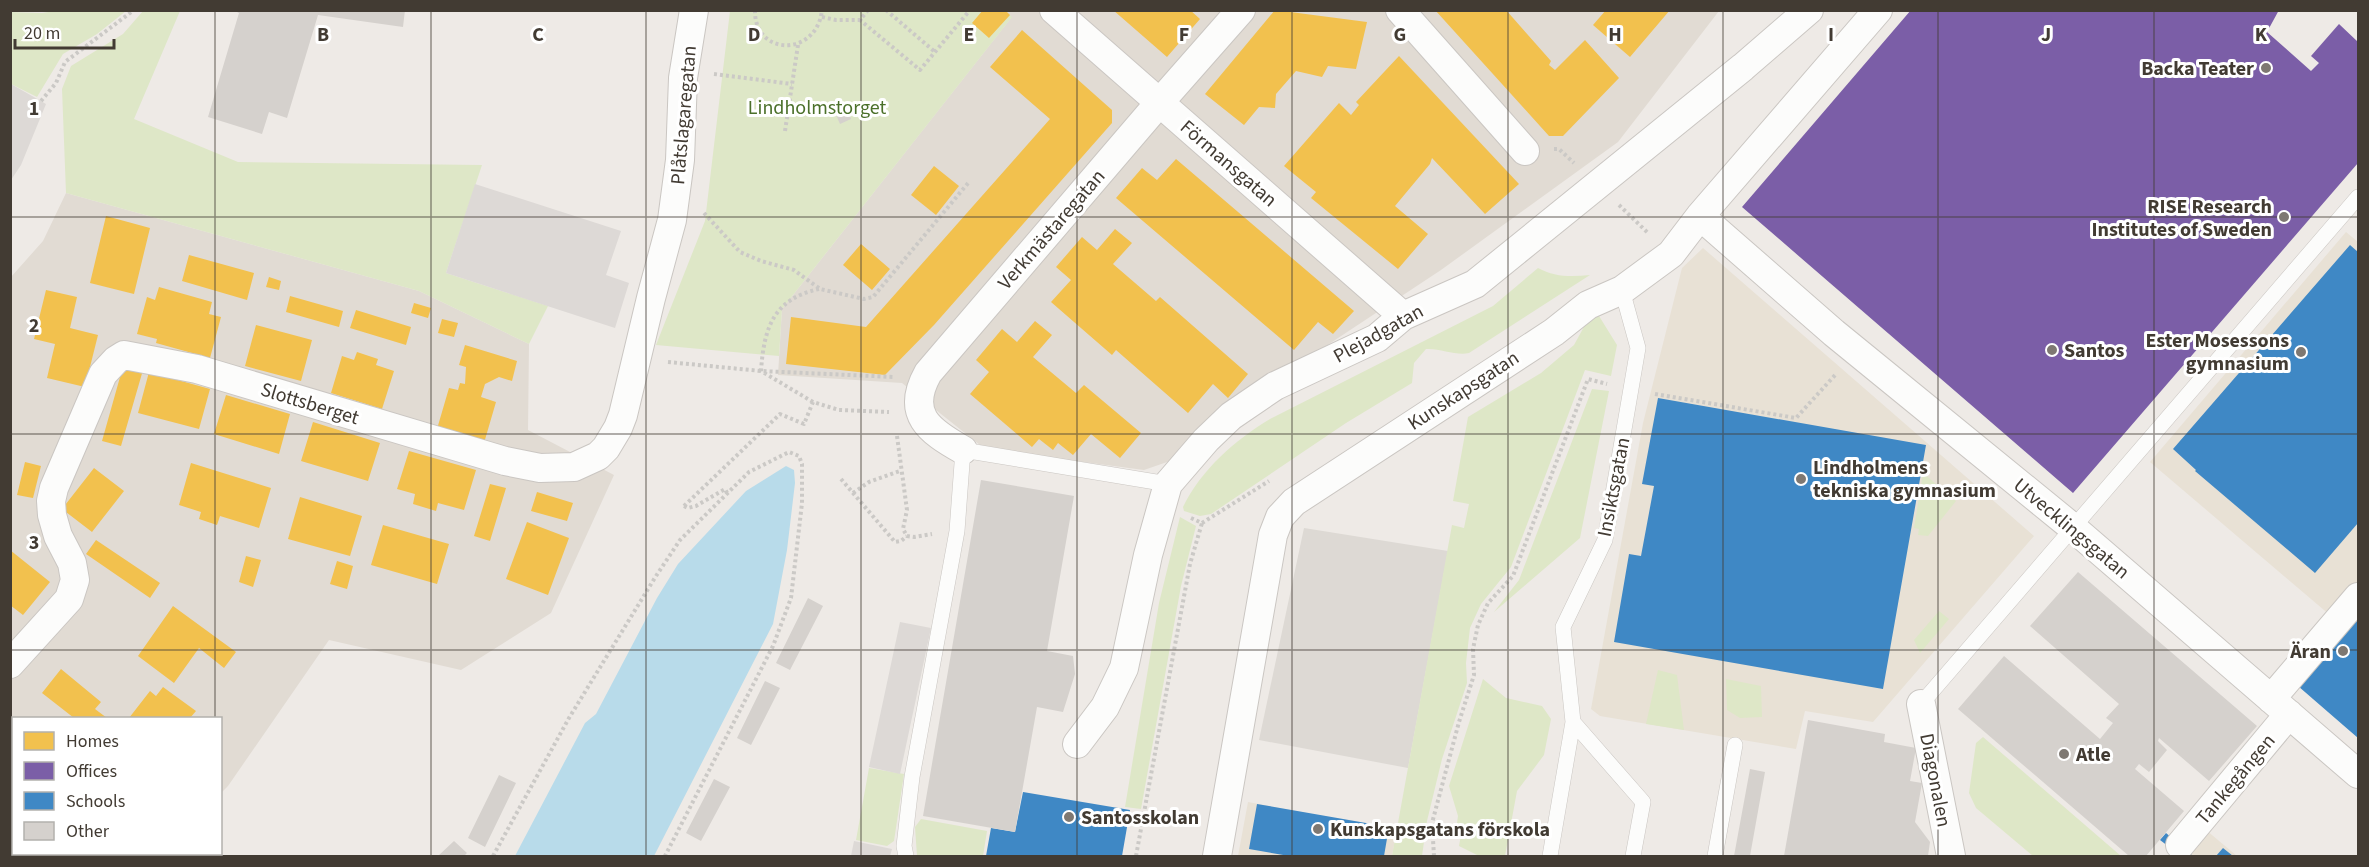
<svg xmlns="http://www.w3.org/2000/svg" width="2369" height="867" viewBox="0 0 2369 867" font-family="'Source Sans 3',sans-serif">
  <rect width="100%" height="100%" fill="#eeeae6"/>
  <!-- residential -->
  <path fill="#e1dbd3" d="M 1004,11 L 1719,11 L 1618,142 L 1441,270 L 1199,430 L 1170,461 L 1144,470 L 985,449 L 902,383 L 778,375 L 782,309 L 1011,18 Z
    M 66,193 L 419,291 L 529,344 L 528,430 L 614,475 L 551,613 L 461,670 L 329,640 L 228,786 L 221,793 L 220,718 L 14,718 L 14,854 L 152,854 L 148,856 L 11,856 L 11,277 L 43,241 Z"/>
  <!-- industrial -->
  <path fill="#ddd9d4" d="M 1304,528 L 1448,551 L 1408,768 L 1259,740 Z"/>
  <!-- education -->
  <path fill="#e8e1d5" d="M 2346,232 L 2358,242 L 2358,584 L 2331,616 L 2150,462 Z
    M 1703,248 L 2034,536 L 1873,722 L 1805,711 L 1796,749 L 1600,716 L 1591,709 L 1643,423 L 1682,268 Z
    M 1248,802 L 1397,830 L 1392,856 L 1238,856 Z
    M 2206,830 L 2237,856 L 2183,856 Z"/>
  <!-- green -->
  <path fill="#dee7c7" d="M 61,10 L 126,11 L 97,34 L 63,54 L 37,97 L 11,84 L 10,12 L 42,13 Z
    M 1004,10 L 1012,17 L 782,309 L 779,356 L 656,345 L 705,221 L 730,11 Z
    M 143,11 L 180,11 L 134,119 L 238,162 L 482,165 L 446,273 L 548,306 L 529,344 L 419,291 L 66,193 L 62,89 L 71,66 L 123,34 Z
    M 1538,268 C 1554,277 1571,277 1590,275 L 1469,353 C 1456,356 1440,348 1426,349 L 1414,363 L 1412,383 L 1346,423 L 1211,514 L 1200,516 L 1184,511 L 1183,507 C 1201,470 1235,440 1270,419 L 1493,306 Z
    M 1591,314 L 1599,316 L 1617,345 L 1611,376 L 1585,370 L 1511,567 L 1481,604 L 1470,628 L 1466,663 L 1467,683 L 1442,759 L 1427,821 L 1422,856 L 1392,856 L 1452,525 L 1464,528 L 1469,504 L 1453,501 L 1468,417 L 1541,373 L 1574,345 Z
    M 1592,389 L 1609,391 L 1580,538 L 1494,612 L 1519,580 Z
    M 1923,473 L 1956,501 L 1928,536 L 1918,535 L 1919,529 L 1914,528 Z
    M 1180,517 L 1196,526 L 1181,586 L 1141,809 L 1125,807 L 1159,603 Z
    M 1939,611 L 1949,619 L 1920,653 L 1914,640 Z
    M 1658,670 L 1677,675 L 1684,730 L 1646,724 Z
    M 1483,679 L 1506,698 L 1542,706 L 1551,719 L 1544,755 L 1517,791 L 1505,856 L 1479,856 L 1459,846 L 1461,835 L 1457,823 L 1458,816 L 1449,786 Z
    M 1726,679 L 1761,686 L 1762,717 L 1740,718 L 1727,710 Z
    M 1983,737 L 2121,856 L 2033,856 L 1976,808 L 1969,793 L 1976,743 Z
    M 869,768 L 904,774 L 894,841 L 887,846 L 856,840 Z
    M 921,819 L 987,831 L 983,856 L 917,856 L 915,827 Z"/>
  <!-- parking -->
  <path fill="#ddd9d6" d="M 11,84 L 46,104 L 21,165 L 11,180 Z
    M 475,184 L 621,231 L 606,275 L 629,283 L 615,328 L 446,273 Z
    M 900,622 L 931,628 L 900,774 L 869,767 Z
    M 854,841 L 892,849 L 890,856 L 851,856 Z"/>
  <!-- water -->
  <path fill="#b8dbea" d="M 786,466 L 794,470 L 795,483 L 787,550 L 773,624 L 654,856 L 515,856 L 585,723 L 596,714 L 657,598 L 678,564 L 746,491 Z"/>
  <!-- homes -->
  <path fill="#f2c14e" d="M 983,10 L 1005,10 L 1010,15 L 989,38 L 972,23 Z
    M 1113,10 L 1190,10 L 1200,19 L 1167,57 Z
    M 1275,10 L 1367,22 L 1356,69 L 1328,66 L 1322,77 L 1296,71 L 1276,94 L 1275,108 L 1259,107 L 1244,125 L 1205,94 Z
    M 1435,10 L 1506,10 L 1551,61 L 1549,65 L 1555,70 L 1585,40 L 1619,78 L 1563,136 L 1549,136 Z
    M 1606,10 L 1670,10 L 1630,57 L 1593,25 Z
    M 1022,30 L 1112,110 L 1112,123 L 934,325 L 885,375 L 786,364 L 791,317 L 866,327 L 1050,119 L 990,67 Z
    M 1399,56 L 1519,184 L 1485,214 L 1432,158 L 1430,164 L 1395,206 L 1428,234 L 1398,269 L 1311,198 L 1316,192 L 1284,166 L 1339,103 L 1351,115 L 1359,105 L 1356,102 Z
    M 1176,159 L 1354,311 L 1333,334 L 1318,322 L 1294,350 L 1116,198 L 1142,168 L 1157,180 Z
    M 934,166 L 959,186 L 936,215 L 911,195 Z
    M 106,216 L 150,228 L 134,294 L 90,283 Z
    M 1115,229 L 1132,243 L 1113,264 L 1156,301 L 1160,297 L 1248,374 L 1228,398 L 1213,384 L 1188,413 L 1116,350 L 1112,355 L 1051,302 L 1071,280 L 1056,267 L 1082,237 L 1097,250 Z
    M 861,244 L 890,269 L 872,290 L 843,265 Z
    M 189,255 L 254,273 L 247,300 L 182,281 Z
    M 269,277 L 281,281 L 279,290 L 266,287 Z
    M 159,287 L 212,302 L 209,314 L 221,317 L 210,358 L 156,343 L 157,339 L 137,334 L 147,297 L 155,300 Z
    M 46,290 L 77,297 L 70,328 L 98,335 L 85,387 L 47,378 L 55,344 L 34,339 Z
    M 290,296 L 343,311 L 339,327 L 286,312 Z
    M 414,303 L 431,308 L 428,318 L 411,313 Z
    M 356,310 L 411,327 L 406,345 L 350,328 Z
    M 442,319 L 458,323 L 454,337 L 438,333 Z
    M 1035,321 L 1052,335 L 1033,357 L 1076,393 L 1084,385 L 1141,433 L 1120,458 L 1091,434 L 1073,455 L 1058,443 L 1053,450 L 1039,439 L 1032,447 L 970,394 L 989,372 L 976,360 L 1002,329 L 1017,342 Z
    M 256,325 L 312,340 L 301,381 L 245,366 Z
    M 465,345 L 517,361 L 512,381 L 499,377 L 485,384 L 481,397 L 496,402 L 484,443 L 437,429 L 449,388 L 458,390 L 460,383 L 465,384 L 466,367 L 459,365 Z
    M 357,352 L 378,359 L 376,365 L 394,371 L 382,409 L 331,393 L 342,356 L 354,360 Z
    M 131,366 L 143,370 L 121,446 L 102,441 L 122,370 Z
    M 149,372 L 210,389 L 199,429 L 138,413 Z
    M 226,395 L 290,414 L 279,454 L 214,434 Z
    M 313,422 L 380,443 L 368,481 L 301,461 Z
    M 409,451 L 476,470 L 464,510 L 438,503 L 436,511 L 413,504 L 415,494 L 397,489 Z
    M 25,462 L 41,466 L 33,498 L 17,495 Z
    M 191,463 L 271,488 L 259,528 L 220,516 L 217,525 L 199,519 L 201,512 L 179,505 Z
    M 94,468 L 124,491 L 92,532 L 62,509 Z
    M 490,484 L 506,488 L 490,541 L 474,536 Z
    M 537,492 L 573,503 L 567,521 L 531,511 Z
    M 300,497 L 362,516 L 350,556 L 288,539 Z
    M 527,522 L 569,538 L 548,595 L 506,579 Z
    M 383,525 L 449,544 L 437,584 L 371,565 Z
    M 96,540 L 160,583 L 150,598 L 86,554 Z
    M 10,550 L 50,582 L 23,615 L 10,605 Z
    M 246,556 L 261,560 L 253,587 L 239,582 Z
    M 337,561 L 353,566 L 347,589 L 330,584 Z
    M 173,606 L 236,652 L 224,668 L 199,648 L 174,683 L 138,656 Z
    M 61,669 L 101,702 L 95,709 L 107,718 L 74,718 L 42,693 Z
    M 163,687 L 196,711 L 190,718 L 129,718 L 150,691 L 156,696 Z
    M 10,785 L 14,787 L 14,814 L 10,818 Z"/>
  <!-- offices -->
  <path fill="#7b5ea7" d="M 1911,10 L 2279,10 L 2267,32 L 2311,71 L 2319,63 L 2311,56 L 2339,24 L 2358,42 L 2358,163 L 2073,493 L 1742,207 Z"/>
  <!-- schools -->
  <path fill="#3f88c5" d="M 2350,245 L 2358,252 L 2358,523 L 2315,573 L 2195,471 L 2196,470 L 2173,449 Z
    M 1658,398 L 1926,445 L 1883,689 L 1614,642 L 1629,554 L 1641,556 L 1654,486 L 1642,484 Z
    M 2358,616 L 2358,738 L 2298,686 Z
    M 1023,792 L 1130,810 L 1122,856 L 986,856 L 991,828 L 1015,832 Z
    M 1257,804 L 1389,827 L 1384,856 L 1289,856 L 1249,849 Z
    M 2166,833 L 2180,845 L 2193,856 L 2181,856 L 2160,840 Z
    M 2223,848 L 2233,856 L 2216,856 Z"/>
  <!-- building -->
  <path fill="#d5d1cd" d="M 233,10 L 405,10 L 403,27 L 318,15 L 287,118 L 269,112 L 262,134 L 208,117 L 239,13 Z
    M 848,111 L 851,119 L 840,124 L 836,115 Z
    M 981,480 L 1074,496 L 1047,651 L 1073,656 L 1075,674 L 1063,712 L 1037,707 L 1015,832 L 923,816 Z
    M 2078,572 L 2257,726 L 2209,781 L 2159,738 L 2158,741 L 2167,750 L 2149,772 L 2139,764 L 2135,769 L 2184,811 L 2146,856 L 2129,856 L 1958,709 L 2004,656 L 2100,739 L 2113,723 L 2106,718 L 2119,704 L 2030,626 Z
    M 808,598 L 823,606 L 790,670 L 776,663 Z
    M 765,681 L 780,688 L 751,745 L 737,738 Z
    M 1808,720 L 1885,734 L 1884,742 L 1916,748 L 1910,781 L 1922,783 L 1915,822 L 1930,842 L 1928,856 L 1784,856 Z
    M 1750,769 L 1765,772 L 1750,856 L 1734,856 Z
    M 499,775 L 516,783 L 485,847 L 468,838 Z
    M 714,779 L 730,787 L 701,841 L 686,833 Z
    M 454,841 L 467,853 L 464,856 L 438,856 Z"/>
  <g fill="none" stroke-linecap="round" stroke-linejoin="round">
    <!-- lane casing -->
    <g stroke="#cac6c2" stroke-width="16">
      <path id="lane" d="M 1921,704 L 2358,197
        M 1573,722 L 1643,802 L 1633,856
        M 906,856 L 904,846 L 912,777 L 957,531 L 963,450 L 1168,484
        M 1550,856 L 1573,722 L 1563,627 L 1605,540 L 1638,348 L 1622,290
        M 1715,856 L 1735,745"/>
    </g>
    <!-- street casing -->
    <g stroke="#cac6c2" stroke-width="30">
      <path id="street" d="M 1054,10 L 1403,316
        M 1400,10 L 1525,151
        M 1700,216 L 1834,333 L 2072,527 L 2358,774
        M 963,450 C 929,431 905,414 928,373 L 1160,102 L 1241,10
        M 10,664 L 69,599 L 75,580 L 72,563 L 58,536 L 52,515 L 51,501 L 54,488 L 103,374 L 116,360 L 124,355 L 197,369 L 505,461 L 540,468 L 574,467 L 598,456 L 606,448 L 618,428 L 623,415 L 651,298 L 672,220 L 680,160 L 683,78 L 694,10
        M 2271,699 L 2358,597
        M 1921,704 L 1951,856
        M 1077,744 L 1105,707 L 1124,668 L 1148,555 L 1168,484 L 1206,440 L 1231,416 L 1275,386 L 1377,338 L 1403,316 L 1475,284 L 1743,67 L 1809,10
        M 2180,845 L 2289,714
        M 1217,856 L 1273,535 L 1280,517 L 1294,502 L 1554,332 L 1588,305 L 1622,290 L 1671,254 L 1700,216 L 1878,10"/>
    </g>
    <!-- path -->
    <path stroke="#cbc9c6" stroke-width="4" stroke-dasharray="3 3" stroke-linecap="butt" d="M 755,10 C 754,57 817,57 822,10
      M 868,10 L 860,20 L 920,70 L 970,10
      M 886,10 L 935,52
      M 822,17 L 836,20 L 860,20
      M 714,74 L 792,84
      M 41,101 L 56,83 L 65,62 L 134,10
      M 785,131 L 798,45
      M 1554,149 L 1559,149 L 1574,163
      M 1619,205 L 1648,233
      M 704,213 L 740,252 L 761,261 L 794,270 L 820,289 L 864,299 L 873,297 L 969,182
      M 668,362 L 761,371 L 894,377
      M 1655,394 L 1796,418 L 1836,374
      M 813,402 L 761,371 C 764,328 773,299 819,289
      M 897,436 L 907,510 L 903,529 L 907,536 L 914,537 L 932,534
      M 841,479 L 895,542 L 901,541 L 907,536
      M 853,493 L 869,482 L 900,471
      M 684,506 L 780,414 L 804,424 L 813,402 L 839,410 L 889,412
      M 684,506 L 688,508 L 696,506 L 725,489 L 727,493
      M 1191,518 L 1202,523 L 1269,481
      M 493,856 L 569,718 L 656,576 L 680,540 L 749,472 L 789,452 L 799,456 L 802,464 L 802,503 L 791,598 L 773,646 L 665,856
      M 1136,856 L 1190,564 L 1202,523
      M 1434,856 L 1432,823 L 1459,722 L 1474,675 L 1473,649 L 1478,625 L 1488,603 L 1513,576 L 1588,379 L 1607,384"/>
    <!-- lane -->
    <use href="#lane" stroke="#fcfcfb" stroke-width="15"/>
    <!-- street -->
    <use href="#street" stroke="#fcfcfb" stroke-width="28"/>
  </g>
  <!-- grid -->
  <path fill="none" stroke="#423b33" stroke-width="1.5" stroke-opacity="0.55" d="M 215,10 L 215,718M 431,10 L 431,856M 646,10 L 646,856M 861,10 L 861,856M 1077,10 L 1077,856M 1292,10 L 1292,856M 1508,10 L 1508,856M 1723,10 L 1723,856M 1938,10 L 1938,856M 2154,10 L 2154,856M 10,217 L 2358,217M 10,434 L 2358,434M 10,650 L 2358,650M 215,854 L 215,856"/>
  <!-- markers -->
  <g fill="#7e7872" stroke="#fff" stroke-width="2">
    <circle cx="2266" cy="68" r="6"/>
    <circle cx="2284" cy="217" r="6"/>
    <circle cx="2052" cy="350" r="6"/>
    <circle cx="2301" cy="352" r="6"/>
    <circle cx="1801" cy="479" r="6"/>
    <circle cx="2343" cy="651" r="6"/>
    <circle cx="2064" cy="754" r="6"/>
    <circle cx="1069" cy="817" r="6"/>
    <circle cx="1318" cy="829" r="6"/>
  </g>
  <g text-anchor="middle" stroke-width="6" stroke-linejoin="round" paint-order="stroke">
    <!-- poi labels -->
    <g font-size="20" font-weight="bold" fill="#423b33" stroke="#fff" text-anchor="start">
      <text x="2254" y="75" text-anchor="end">Backa Teater</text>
      <text x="2272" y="213" text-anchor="end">RISE Research<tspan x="2272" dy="23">Institutes of Sweden</tspan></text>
      <text x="2289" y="347" text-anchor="end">Ester Mosessons<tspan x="2289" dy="23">gymnasium</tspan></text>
      <text x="2064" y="357">Santos</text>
      <text x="1813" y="474">Lindholmens<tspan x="1813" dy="23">tekniska gymnasium</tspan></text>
      <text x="2331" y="658" text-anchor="end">Äran</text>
      <text x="2076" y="761">Atle</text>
      <text x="1081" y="824">Santosskolan</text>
      <text x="1330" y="836">Kunskapsgatans förskola</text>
    </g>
    <!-- park labels -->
    <g font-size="20" fill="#4b702a" stroke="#fff">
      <text x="817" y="114">Lindholmstorget</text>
    </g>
    <!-- street labels -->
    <g font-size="20" fill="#423b33" stroke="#fff">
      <text transform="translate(683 115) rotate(-85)" y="7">Plåtslagaregatan</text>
      <text transform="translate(1229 163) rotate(41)" y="7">Förmansgatan</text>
      <text transform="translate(1051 229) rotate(-49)" y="7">Verkmästaregatan</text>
      <text transform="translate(1378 333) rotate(-29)" y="7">Plejadgatan</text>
      <text transform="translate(1463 390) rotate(-33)" y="7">Kunskapsgatan</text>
      <text transform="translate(310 403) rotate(17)" y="7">Slottsberget</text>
      <text transform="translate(1613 487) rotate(-79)" y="7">Insiktsgatan</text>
      <text transform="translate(2072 528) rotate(40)" y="7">Utvecklingsgatan</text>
      <text transform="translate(2235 779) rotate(-50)" y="7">Tankegången</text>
      <text transform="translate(1936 780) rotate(79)" y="7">Diagonalen</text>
    </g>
  </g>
  <g font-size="20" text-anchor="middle" font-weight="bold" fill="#423b33" stroke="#fff" stroke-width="6" stroke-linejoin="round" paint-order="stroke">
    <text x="323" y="41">B</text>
    <text x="538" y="41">C</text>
    <text x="754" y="41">D</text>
    <text x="969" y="41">E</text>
    <text x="1184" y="41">F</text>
    <text x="1400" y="41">G</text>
    <text x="1615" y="41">H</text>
    <text x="1831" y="41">I</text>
    <text x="2046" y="41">J</text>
    <text x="2261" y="41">K</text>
    <text x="34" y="115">1</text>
    <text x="34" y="332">2</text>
    <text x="34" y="549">3</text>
  </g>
  <!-- border -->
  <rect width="2369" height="867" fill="none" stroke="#423b33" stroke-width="24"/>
  <!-- legend -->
  <rect x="12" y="717" width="210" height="138" fill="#ffffff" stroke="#b3b1ad" stroke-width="1.5"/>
  <rect x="24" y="732" width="30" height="18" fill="#f2c14e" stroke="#b3b1ad" stroke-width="1.5"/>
  <text x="66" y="747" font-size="18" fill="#423b33">Homes</text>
  <rect x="24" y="762" width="30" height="18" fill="#7b5ea7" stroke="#b3b1ad" stroke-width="1.5"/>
  <text x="66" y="777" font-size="18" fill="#423b33">Offices</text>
  <rect x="24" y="792" width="30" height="18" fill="#3f88c5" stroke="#b3b1ad" stroke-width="1.5"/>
  <text x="66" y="807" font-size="18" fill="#423b33">Schools</text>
  <rect x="24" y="822" width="30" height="18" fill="#d5d1cd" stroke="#b3b1ad" stroke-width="1.5"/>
  <text x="66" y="837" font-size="18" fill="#423b33">Other</text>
  <!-- scale -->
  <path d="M15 39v9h99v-9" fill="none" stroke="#423b33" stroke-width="3"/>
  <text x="24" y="39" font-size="18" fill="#423b33" stroke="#ffffff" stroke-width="4.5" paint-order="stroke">20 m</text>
</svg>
